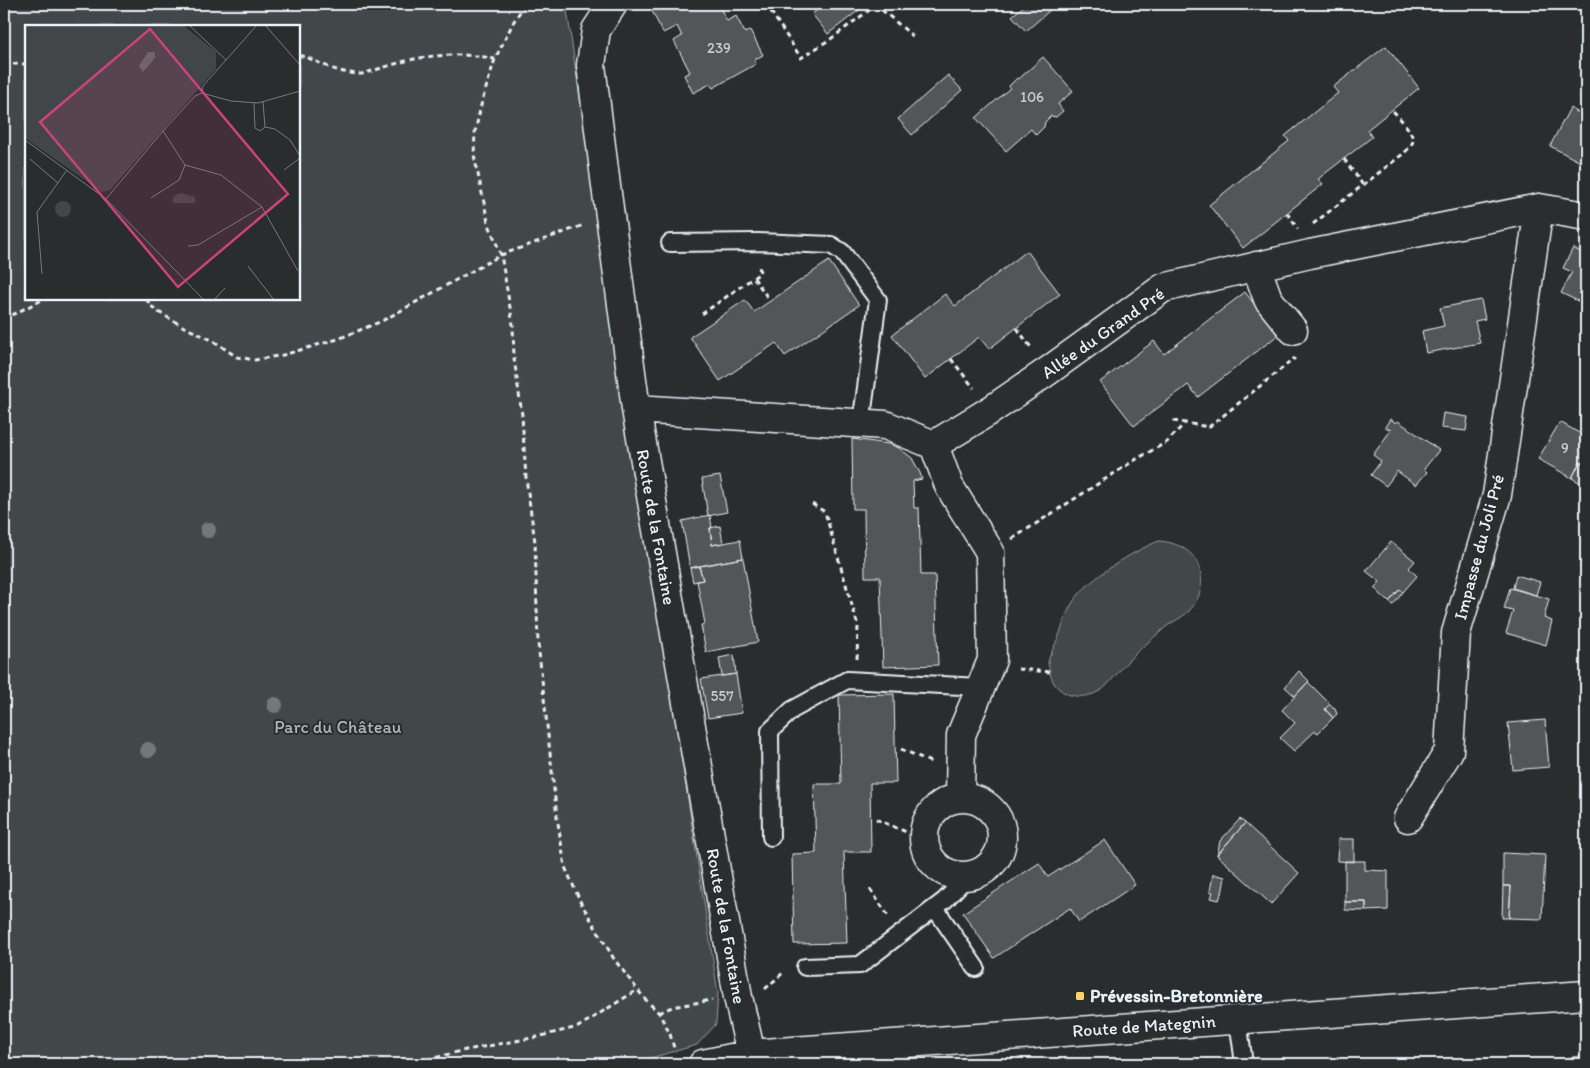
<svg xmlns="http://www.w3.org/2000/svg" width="1590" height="1068" viewBox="0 0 1590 1068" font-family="Itim,sans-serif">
  <rect width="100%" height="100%" fill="#2a2d2e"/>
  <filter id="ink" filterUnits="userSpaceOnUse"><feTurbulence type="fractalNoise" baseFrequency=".02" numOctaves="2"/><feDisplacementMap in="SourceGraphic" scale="10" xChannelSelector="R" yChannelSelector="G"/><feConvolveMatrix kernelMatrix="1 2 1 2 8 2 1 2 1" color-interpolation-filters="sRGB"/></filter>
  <g filter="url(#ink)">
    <!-- green -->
    <path fill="#424648" stroke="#959ca0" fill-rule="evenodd" d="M 4,4 L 566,4 L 601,240 L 718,993 L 716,1024 L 697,1045 L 629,1064 L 4,1064 ZM 26,26 L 299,26 L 299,299 L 26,299 Z
      M 1159,541 C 1174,542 1189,548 1197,562 C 1205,579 1202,597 1189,611 C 1183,617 1174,621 1167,626 C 1157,634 1148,643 1138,651 C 1127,661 1117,674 1107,685 C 1090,703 1056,700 1050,673 C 1050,670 1048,666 1048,662 C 1050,654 1055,645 1058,638 C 1063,626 1066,613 1073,602 C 1088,579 1133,551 1159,541 Z"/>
    <!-- building -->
    <path fill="#535759" stroke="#e8f1f8" d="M 656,4 L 718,4 L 727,21 L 736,16 L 745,33 L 750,30 L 763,55 L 754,60 L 756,64 L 713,88 L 710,84 L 693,93 L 684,75 L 690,72 L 674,41 L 682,36 L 677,26 L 663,33 L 651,9 Z
      M 811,4 L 867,4 L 828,34 L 812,14 L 816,11 Z
      M 1026,4 L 1057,4 L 1026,31 L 1012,16 Z
      M 1386,46 L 1419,88 L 1367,130 L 1372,137 L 1318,179 L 1323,184 L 1243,248 L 1209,205 L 1289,141 L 1285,136 L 1338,93 L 1333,87 Z
      M 1043,57 L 1073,91 L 1058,104 L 1063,111 L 1056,117 L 1051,116 L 1045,122 L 1044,127 L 1036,135 L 1031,129 L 1006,151 L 976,118 L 1010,88 L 1009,86 L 1017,78 L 1019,79 Z
      M 948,75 L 962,90 L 912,135 L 898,119 Z
      M 1570,108 L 1586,117 L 1586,165 L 1550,146 Z
      M 1573,248 L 1586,255 L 1586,305 L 1561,293 L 1572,272 L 1563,268 Z
      M 1027,251 L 1060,294 L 989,349 L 979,337 L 925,379 L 892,335 L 945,294 L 955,306 Z
      M 829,261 L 859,305 L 785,356 L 776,343 L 720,381 L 690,337 L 745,300 L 754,312 Z
      M 1245,292 L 1278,335 L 1198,397 L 1188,385 L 1134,426 L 1100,382 L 1154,341 L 1164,354 Z
      M 1481,300 L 1485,319 L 1475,321 L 1480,343 L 1426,353 L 1422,331 L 1444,326 L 1440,308 Z
      M 1443,413 L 1468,417 L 1466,431 L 1441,428 Z
      M 1390,419 L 1396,423 L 1398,421 L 1439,450 L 1424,469 L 1427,472 L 1416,485 L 1397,471 L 1386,486 L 1371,475 L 1381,461 L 1373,455 L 1391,430 L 1385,427 Z
      M 1560,422 L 1586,437 L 1586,465 L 1580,462 L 1572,478 L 1538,459 Z
      M 852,439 L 889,444 L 899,448 L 912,458 L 920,473 L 922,479 L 913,481 L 914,508 L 919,508 L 921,575 L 935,575 L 938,665 L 883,667 L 880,577 L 865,577 L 864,509 L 853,509 Z
      M 1580,462 L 1586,465 L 1586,486 L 1572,478 Z
      M 720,476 L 727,512 L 708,516 L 702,479 Z
      M 710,515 L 712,528 L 710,528 L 712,545 L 740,540 L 743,558 L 690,568 L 682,521 Z
      M 720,526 L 723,543 L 712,545 L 710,528 Z
      M 1391,542 L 1415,561 L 1409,568 L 1417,576 L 1403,592 L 1400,589 L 1389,602 L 1374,588 L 1380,582 L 1366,571 Z
      M 743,558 L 758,642 L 706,652 L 701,625 L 705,624 L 697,581 L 703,580 L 699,566 Z
      M 699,566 L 703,580 L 693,582 L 690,568 Z
      M 1516,575 L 1540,582 L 1536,595 L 1513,588 Z
      M 1510,588 L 1549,599 L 1544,618 L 1552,621 L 1546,645 L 1506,633 L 1513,611 L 1504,609 Z
      M 1400,589 L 1403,592 L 1393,605 L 1389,602 Z
      M 734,655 L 736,674 L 722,676 L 719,658 Z
      M 1299,671 L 1309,681 L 1295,696 L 1285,687 Z
      M 736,674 L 742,713 L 708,718 L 701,679 Z
      M 1308,682 L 1330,704 L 1325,709 L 1333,718 L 1318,733 L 1315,731 L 1294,751 L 1280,738 L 1295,723 L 1282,710 Z
      M 894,694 L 896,783 L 870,783 L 871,852 L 844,852 L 847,943 L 794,944 L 792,854 L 816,853 L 814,784 L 841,784 L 839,695 Z
      M 1330,704 L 1335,709 L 1337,714 L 1333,718 L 1325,709 Z
      M 1545,720 L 1549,767 L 1513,770 L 1508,723 Z
      M 1240,819 L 1245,823 L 1217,855 L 1220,841 Z
      M 1245,823 L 1299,873 L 1271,904 L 1217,855 Z
      M 1338,839 L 1354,839 L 1354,862 L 1337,861 Z
      M 1105,840 L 1135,885 L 1079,922 L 1070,908 L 994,958 L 963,913 L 1039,863 L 1048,877 Z
      M 1503,853 L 1545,855 L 1542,919 L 1509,918 L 1511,886 L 1503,886 Z
      M 1345,861 L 1365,861 L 1365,870 L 1388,871 L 1388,910 L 1366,911 L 1366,902 L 1345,902 Z
      M 1213,874 L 1225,877 L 1222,894 L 1221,894 L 1219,900 L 1211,898 L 1213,892 L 1210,892 Z
      M 1503,886 L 1511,886 L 1509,918 L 1502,918 Z
      M 1345,902 L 1366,902 L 1366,911 L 1345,910 Z
      M 1586,1055 L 1586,1064 L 1568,1064 L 1567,1058 Z"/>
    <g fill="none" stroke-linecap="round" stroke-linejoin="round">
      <!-- lane casing -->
      <g stroke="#e8f1f8" stroke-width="20">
        <path id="lane" d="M 670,243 L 759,242 L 831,245 L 842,252 L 878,300 L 861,424
          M 771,837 L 770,731 L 792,710 L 847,680 L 980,687
          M 935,908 L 976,968
          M 805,967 L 860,965 L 945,900 L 967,877
          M 1238,1020 L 1244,1064"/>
      </g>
      <!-- street casing -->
      <g stroke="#e8f1f8" stroke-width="31">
        <path id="street" d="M 613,4 L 596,30 L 591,65 L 606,186 L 636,409 L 738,997 L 751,1054
          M 1256,266 L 1268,299 L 1293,330
          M 636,409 L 885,425 L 934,445 L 991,410 L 1048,371 L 1163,288 L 1310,254 L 1539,208 L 1586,216
          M 934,445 L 949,486 L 990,552 L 992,660 L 961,735 L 960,798
          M924 837a39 39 0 1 1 78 0a39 39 0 1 1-78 0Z
          M 1408,818 L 1449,751 L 1456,633 L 1497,495 L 1539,208
          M 703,1064 L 751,1054 L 1586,995"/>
      </g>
      <!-- path -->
      <path stroke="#e8f1f8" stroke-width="3" stroke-dasharray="5 4" stroke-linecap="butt" d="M 525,4 L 514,21 L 495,59 L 482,101 L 475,132 L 474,155 L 488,222 L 501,255 L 513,325 L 514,358 L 522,415 L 526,478 L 535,542 L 538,643 L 557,817 L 565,867 L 581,903 L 614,959 L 644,998 L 659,1013 L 670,1034 L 674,1048
        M 766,4 L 801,58 L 832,38 L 876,5
        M 877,4 L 876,5 L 915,38
        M 299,56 L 304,56 C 324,65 339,74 362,74 C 383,68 404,60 426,57 C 448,54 473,54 495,59
        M 4,64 L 26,64
        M 1344,159 L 1363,185
        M 1287,213 L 1298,229
        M 1313,224 L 1403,154 C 1406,151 1412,146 1413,141 C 1414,133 1398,116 1392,110
        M 754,278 L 768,298
        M 146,299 L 155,310 L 184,327 L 212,340 L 237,357 L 255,360 L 283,355 L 338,339 L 382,321 L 501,255 L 584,225
        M 702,314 L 760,273 L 759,265
        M 4,319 L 44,299
        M 1017,328 L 1032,349
        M 951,359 L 974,388
        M 1173,421 L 1209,427 L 1295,358
        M 812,504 L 825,512 L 858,626 L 857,659
        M 1012,539 L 1135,460 L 1167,442 L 1185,423
        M 1018,669 L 1050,672
        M 901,749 L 933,763
        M 876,819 L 913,835 L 924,834
        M 870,889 L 889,917
        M 765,989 L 784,972
        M 659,1013 L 672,1007 L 712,1000
        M 410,1064 L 461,1051 L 537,1037 L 578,1027 L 637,990"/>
      <!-- lane -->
      <use href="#lane" stroke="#2a2d2e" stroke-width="16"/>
      <!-- street -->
      <use href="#street" stroke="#2a2d2e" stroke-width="28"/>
    </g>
    <!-- trees -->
    <g fill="#73787b">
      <circle cx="208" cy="530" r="8"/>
      <circle cx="275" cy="705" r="8"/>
      <circle cx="148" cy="750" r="8"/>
    </g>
  </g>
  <!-- markers -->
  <rect fill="#ffd166" stroke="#2a2d2e" stroke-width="2" x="1075" y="991" width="10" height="10" rx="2.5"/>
  <g text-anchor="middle" stroke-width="4" stroke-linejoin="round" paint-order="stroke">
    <!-- number labels -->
    <g font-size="15" fill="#c3cad0">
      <text x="719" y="53">239</text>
      <text x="1032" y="102">106</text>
      <text x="1565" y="453">9</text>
      <text x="722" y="701">557</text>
    </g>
    <!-- street labels -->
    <g font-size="18" fill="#e8f1f8" stroke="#2a2d2e">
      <text transform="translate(1103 333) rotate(-35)" y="6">Allée du Grand Pré</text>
      <text transform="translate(656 527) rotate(80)" y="6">Route de la Fontaine</text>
      <text transform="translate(1479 547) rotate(-75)" y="6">Impasse du Joli Pré</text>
      <text transform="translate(726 926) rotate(80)" y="6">Route de la Fontaine</text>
      <text transform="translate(1144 1026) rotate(-4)" y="6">Route de Mategnin</text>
    </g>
    <!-- park labels -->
    <g font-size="18" fill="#aeb5ba" stroke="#2a2d2e">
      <text x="338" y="733">Parc du Château</text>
    </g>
    <!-- poi labels -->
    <g font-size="18" font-weight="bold" fill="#e8f1f8" stroke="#2a2d2e" text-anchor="start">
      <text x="1090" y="1002">Prévessin-Bretonnière</text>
    </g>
  </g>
  <!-- overview -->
  <g transform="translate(25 25)">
    <rect width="275" height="275" fill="#2a2d2e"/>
    <path d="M 0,0 L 158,0 L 191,27 L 191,44 L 85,165 L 77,167 L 0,113 ZM 156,168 L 170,172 L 170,178 L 148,178 L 148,171 ZM30 184a8 8 0 1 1 16 0a8 8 0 1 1-16 0Z" fill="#424648"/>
    <path d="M 123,27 L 130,27 L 130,33 L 118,47 L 114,41 Z" fill="#63686b"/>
    <path fill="none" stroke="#767b7f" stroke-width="1" d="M 164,0 L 201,35M 240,0 L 275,40M 177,68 L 206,76 L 233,78 L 275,66M 177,68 L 178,61 L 232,0M 229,78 L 230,103 L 235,106 L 240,102 L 238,77M 240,102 L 250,104 L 265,115 L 275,131M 138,106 L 160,140 L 196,150 L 237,182 L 273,246M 0,115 L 81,174 L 179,275M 5,134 L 33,158M 259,145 L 275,133M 126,173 L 154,155 L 160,140M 81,174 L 138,106 L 170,71 L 177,68M 163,221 L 173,220 L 237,182M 223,241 L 249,275M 17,249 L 12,187 L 42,145M 189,275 L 200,263"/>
    <path fill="#ca437a" fill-opacity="0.15" stroke="#ca437a" stroke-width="2.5" d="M 125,4 L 263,169 L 153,262 L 15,97 Z"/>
    <rect width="275" height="275" fill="none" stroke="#e8f1f8" stroke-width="2.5"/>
  </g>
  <!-- margin -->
  <rect width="1590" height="1068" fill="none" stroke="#2a2d2e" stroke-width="20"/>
  <rect x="10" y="10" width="1570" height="1048" fill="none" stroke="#e8f1f8" stroke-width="2" filter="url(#ink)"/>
</svg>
